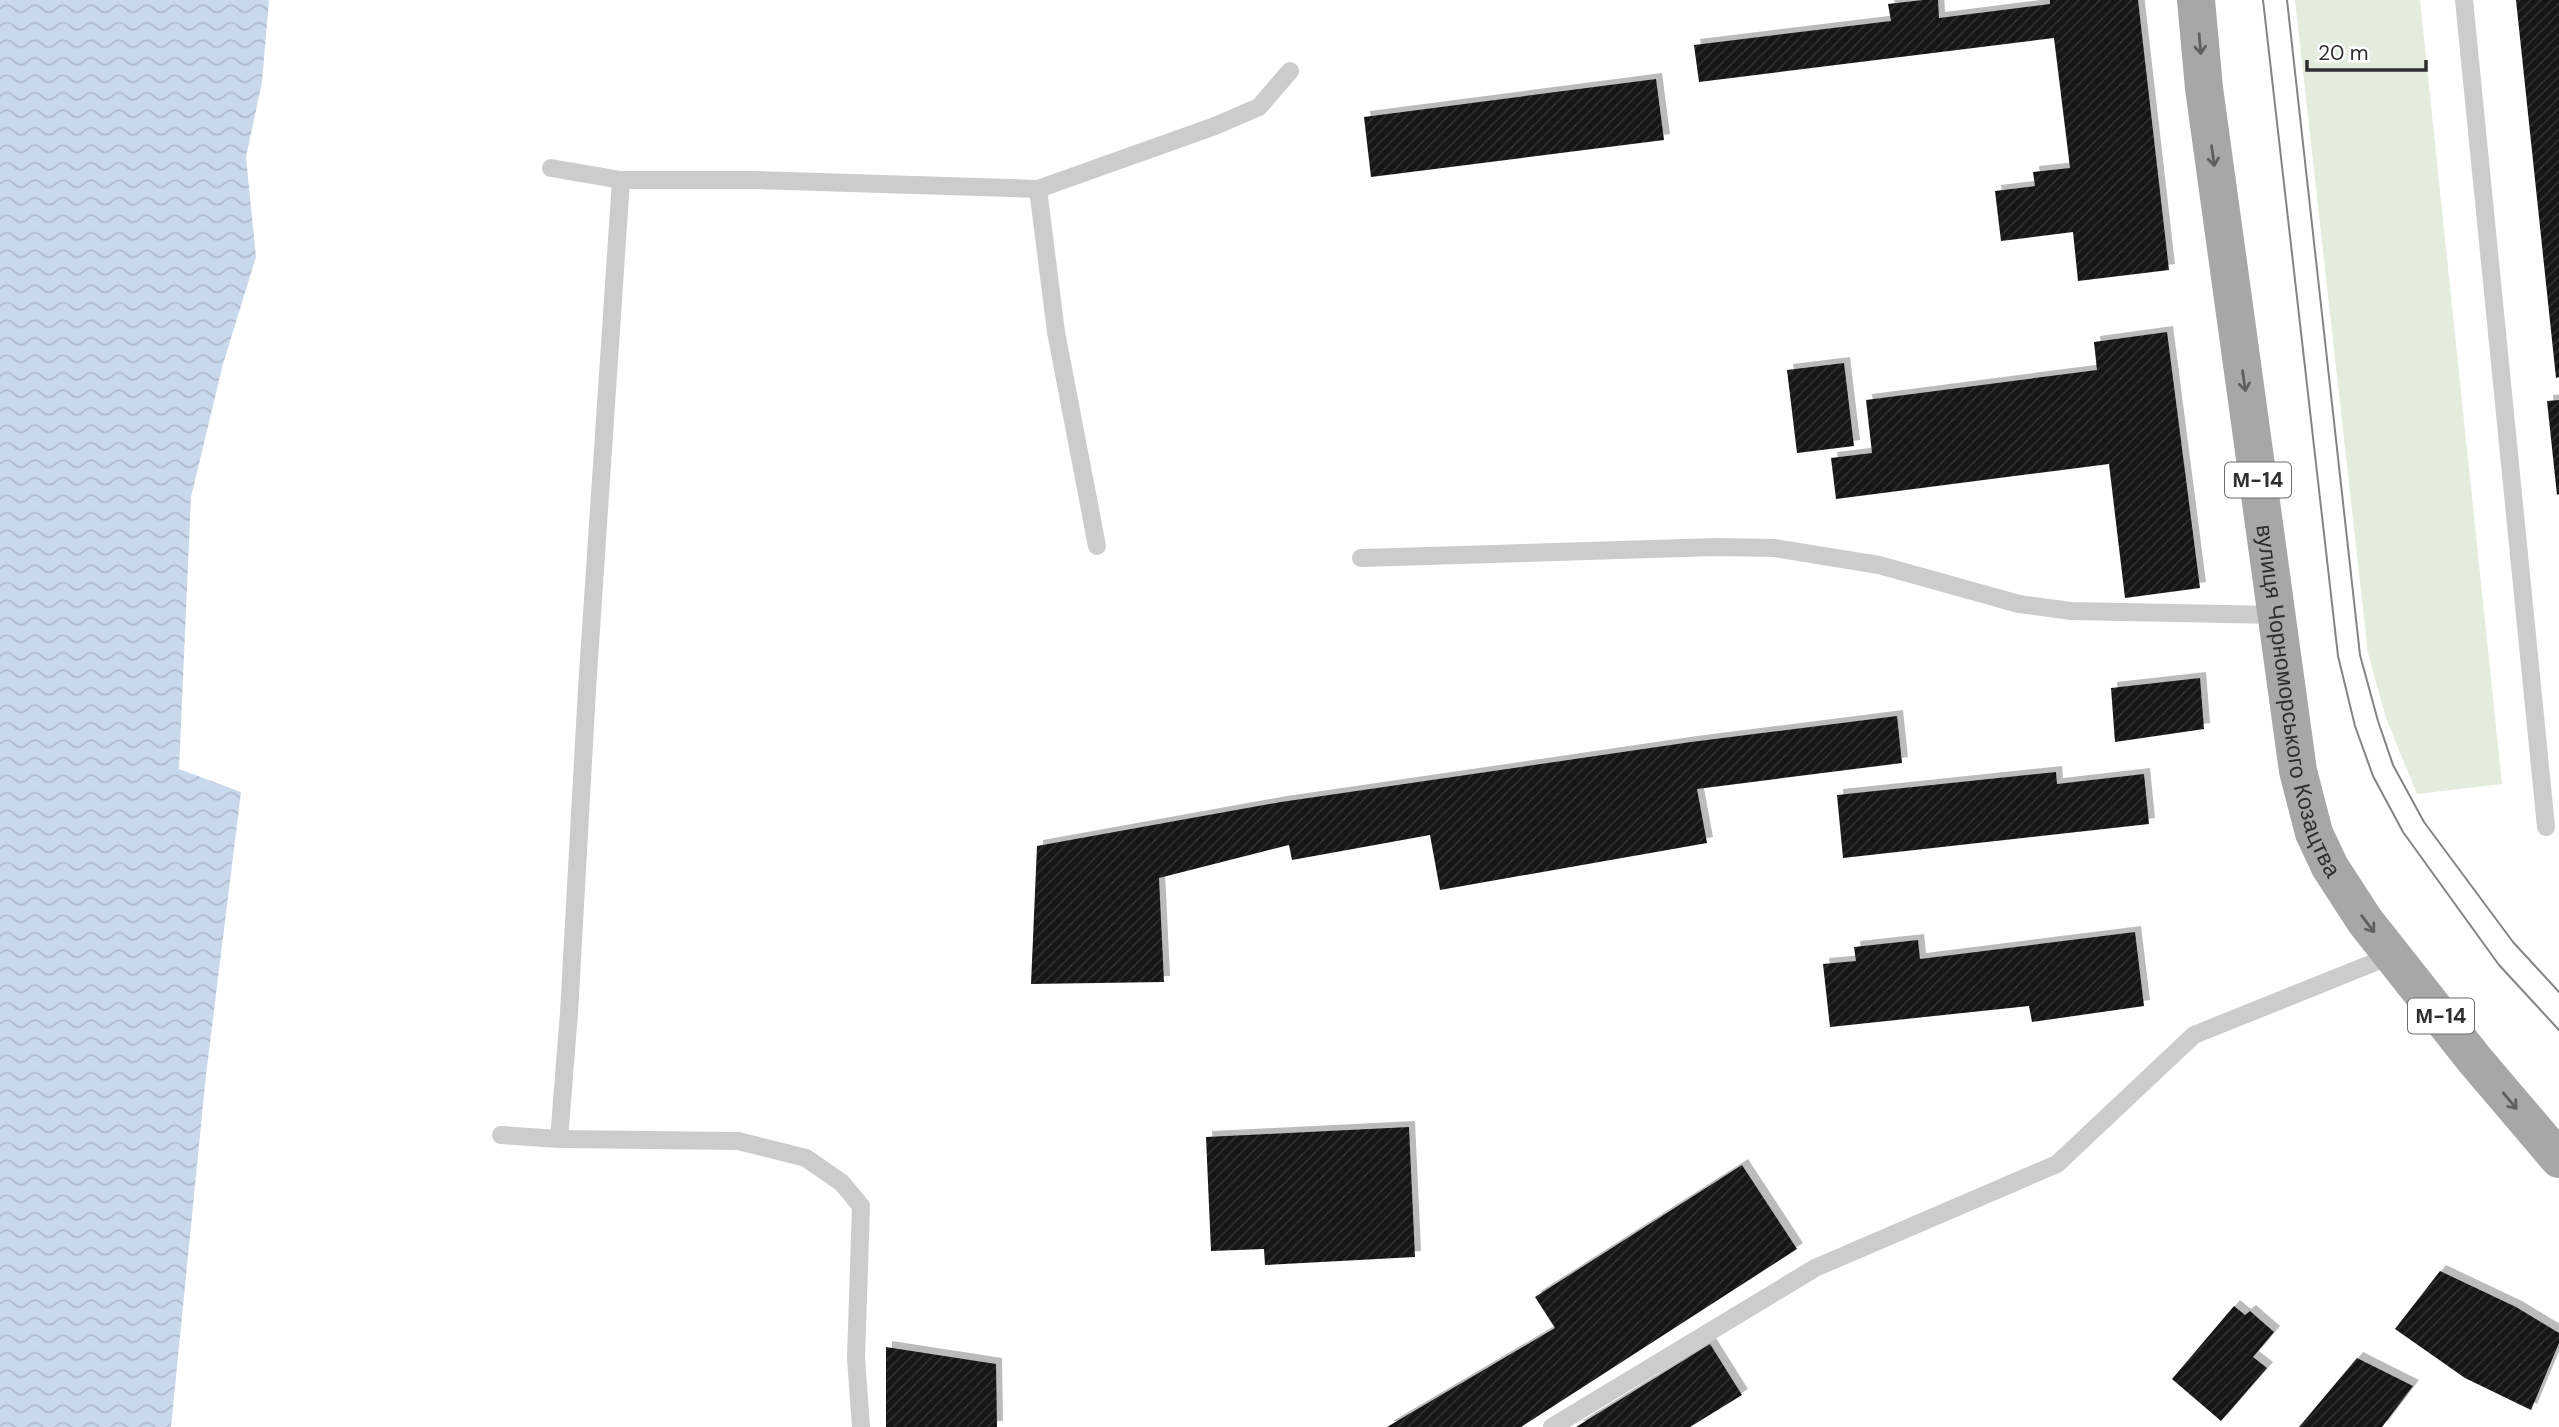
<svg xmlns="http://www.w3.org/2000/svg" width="2559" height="1427" viewBox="0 0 2559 1427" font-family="'DM Sans',sans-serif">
  <defs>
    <pattern id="water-waves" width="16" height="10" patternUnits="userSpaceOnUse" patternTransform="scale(1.75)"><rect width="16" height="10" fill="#c9d9ec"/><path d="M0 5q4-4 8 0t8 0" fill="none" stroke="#adbbcb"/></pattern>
    <pattern id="building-hatch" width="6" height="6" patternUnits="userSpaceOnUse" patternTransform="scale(1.75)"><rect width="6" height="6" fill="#161616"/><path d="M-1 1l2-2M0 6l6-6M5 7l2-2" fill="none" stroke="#303030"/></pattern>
    <filter id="shadow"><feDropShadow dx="6" dy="-6" stdDeviation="0" flood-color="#0004"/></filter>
  </defs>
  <rect width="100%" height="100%" fill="#fff"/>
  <!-- green -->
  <path fill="#e3ecdd" d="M 2295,0 L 2420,0 L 2502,784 L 2417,794 L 2386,718 L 2368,653 Z"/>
  <!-- water -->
  <path fill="url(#water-waves)" d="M 0,0 L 269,0 L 262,82 L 246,157 L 256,257 L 223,364 L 191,497 L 179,769 L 241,792 L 206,1075 L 171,1427 L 0,1427 Z"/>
  <!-- building -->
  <path fill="url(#building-hatch)" filter="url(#shadow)" d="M 1923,0 L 1938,0 L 1939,18 L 2050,4 L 2050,0 L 2138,0 L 2169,270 L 2078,281 L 2073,232 L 2001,241 L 1995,191 L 2035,186 L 2033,172 L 2070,168 L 2054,38 L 1699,82 L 1694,45 L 1891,21 L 1888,4 Z
    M 2516,0 L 2559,0 L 2559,377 L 2556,378 Z
    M 1656,79 L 1664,140 L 1371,177 L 1364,117 Z
    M 2167,332 L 2200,588 L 2125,598 L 2109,464 L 1836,499 L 1831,458 L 1872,453 L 1866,400 L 2097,370 L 2094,342 Z
    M 1844,363 L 1854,446 L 1797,453 L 1787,370 Z
    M 2559,400 L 2559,494 L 2557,495 L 2547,401 Z
    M 2200,678 L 2204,729 L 2115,742 L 2111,688 Z
    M 1897,716 L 1902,763 L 1697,789 L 1707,843 L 1440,890 L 1430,835 L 1292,860 L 1289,845 L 1159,878 L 1164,982 L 1031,984 L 1037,846 L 1281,802 L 1691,742 Z
    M 2056,772 L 2057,784 L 2144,774 L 2149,824 L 1843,858 L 1837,795 Z
    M 2135,932 L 2144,1006 L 2032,1022 L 2029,1006 L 1830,1027 L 1823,964 L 1856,961 L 1854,947 L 1918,940 L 1920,959 Z
    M 1409,1127 L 1415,1257 L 1265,1265 L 1264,1249 L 1211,1251 L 1206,1137 Z
    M 1742,1165 L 1797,1249 L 1521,1427 L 1387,1427 L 1555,1328 L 1535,1297 Z
    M 2440,1271 L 2516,1307 L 2559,1333 L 2559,1343 L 2531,1410 L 2465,1378 L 2395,1329 Z
    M 2234,1306 L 2245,1315 L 2250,1311 L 2274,1332 L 2253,1357 L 2267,1368 L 2221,1421 L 2172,1379 Z
    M 1710,1344 L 1742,1395 L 1690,1427 L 1576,1427 Z
    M 886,1347 L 996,1364 L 997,1427 L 886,1427 Z
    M 2357,1358 L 2413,1386 L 2382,1427 L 2299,1427 Z"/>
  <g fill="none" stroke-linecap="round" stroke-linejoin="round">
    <!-- lane -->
    <path stroke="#ccc" stroke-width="18" d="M 2464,0 L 2546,827
      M 551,168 L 621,180 L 753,180 L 1038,189 L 1215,126 L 1259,107 L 1290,71
      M 1038,189 L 1056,332 L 1097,546
      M 1361,558 L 1716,547 L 1774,548 L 1879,565 L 2019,604 L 2071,611 L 2277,615
      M 501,1135 L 559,1139 L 738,1141 L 806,1158 L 842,1183 L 861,1206 L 856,1358 L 861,1427
      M 559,1139 L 569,1013 L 587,689 L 621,180
      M 1552,1427 L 1815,1268 L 2057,1164 L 2194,1035 L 2393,955"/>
    <!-- primary -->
    <path stroke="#a7a7a7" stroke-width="38" id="s1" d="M 2196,0 L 2204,88 L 2298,771 L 2314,833 L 2330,867 L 2365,921 L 2474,1059 L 2559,1159"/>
    <!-- tram -->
    <path stroke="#848484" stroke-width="2" d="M 2263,0 L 2338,656 L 2355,726 L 2373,776 L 2403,832 L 2499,965 L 2559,1030
      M 2287,0 L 2360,655 L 2378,721 L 2393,765 L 2424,822 L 2513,942 L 2559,992"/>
  </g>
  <!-- one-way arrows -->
  <defs><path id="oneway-shaft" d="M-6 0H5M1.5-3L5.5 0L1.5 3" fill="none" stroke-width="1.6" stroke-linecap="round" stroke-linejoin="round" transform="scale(1.75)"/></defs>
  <g stroke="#5f5f5f">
    <use href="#oneway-shaft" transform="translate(2200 44) rotate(85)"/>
    <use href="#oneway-shaft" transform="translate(2213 156) rotate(82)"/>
    <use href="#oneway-shaft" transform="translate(2244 381) rotate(82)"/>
    <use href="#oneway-shaft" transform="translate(2368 924) rotate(53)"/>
    <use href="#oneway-shaft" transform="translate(2510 1101) rotate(50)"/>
  </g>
  <g text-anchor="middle" stroke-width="7" stroke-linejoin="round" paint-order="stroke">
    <!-- shield labels -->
    <g fill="#fff" stroke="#6d6d6d" stroke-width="2">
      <rect x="2225" y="462.5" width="66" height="35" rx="5"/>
      <rect x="2408" y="998.5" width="66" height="35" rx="5"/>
    </g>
    <g font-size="21" font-weight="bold" fill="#2f2f2f">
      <text x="2258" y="487">М-14</text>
      <text x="2441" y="1023">М-14</text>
    </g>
    <!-- street labels -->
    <g font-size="23" fill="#2f2f2f" stroke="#fff">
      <text dy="8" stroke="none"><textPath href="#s1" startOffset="709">вулиця Чорноморського Козацтва</textPath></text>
    </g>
  </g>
  <!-- scale -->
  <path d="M2307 60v10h119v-10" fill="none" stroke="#2f2f2f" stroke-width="3.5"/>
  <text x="2318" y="60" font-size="21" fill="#2f2f2f" stroke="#ffffff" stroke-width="5" paint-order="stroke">20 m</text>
</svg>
